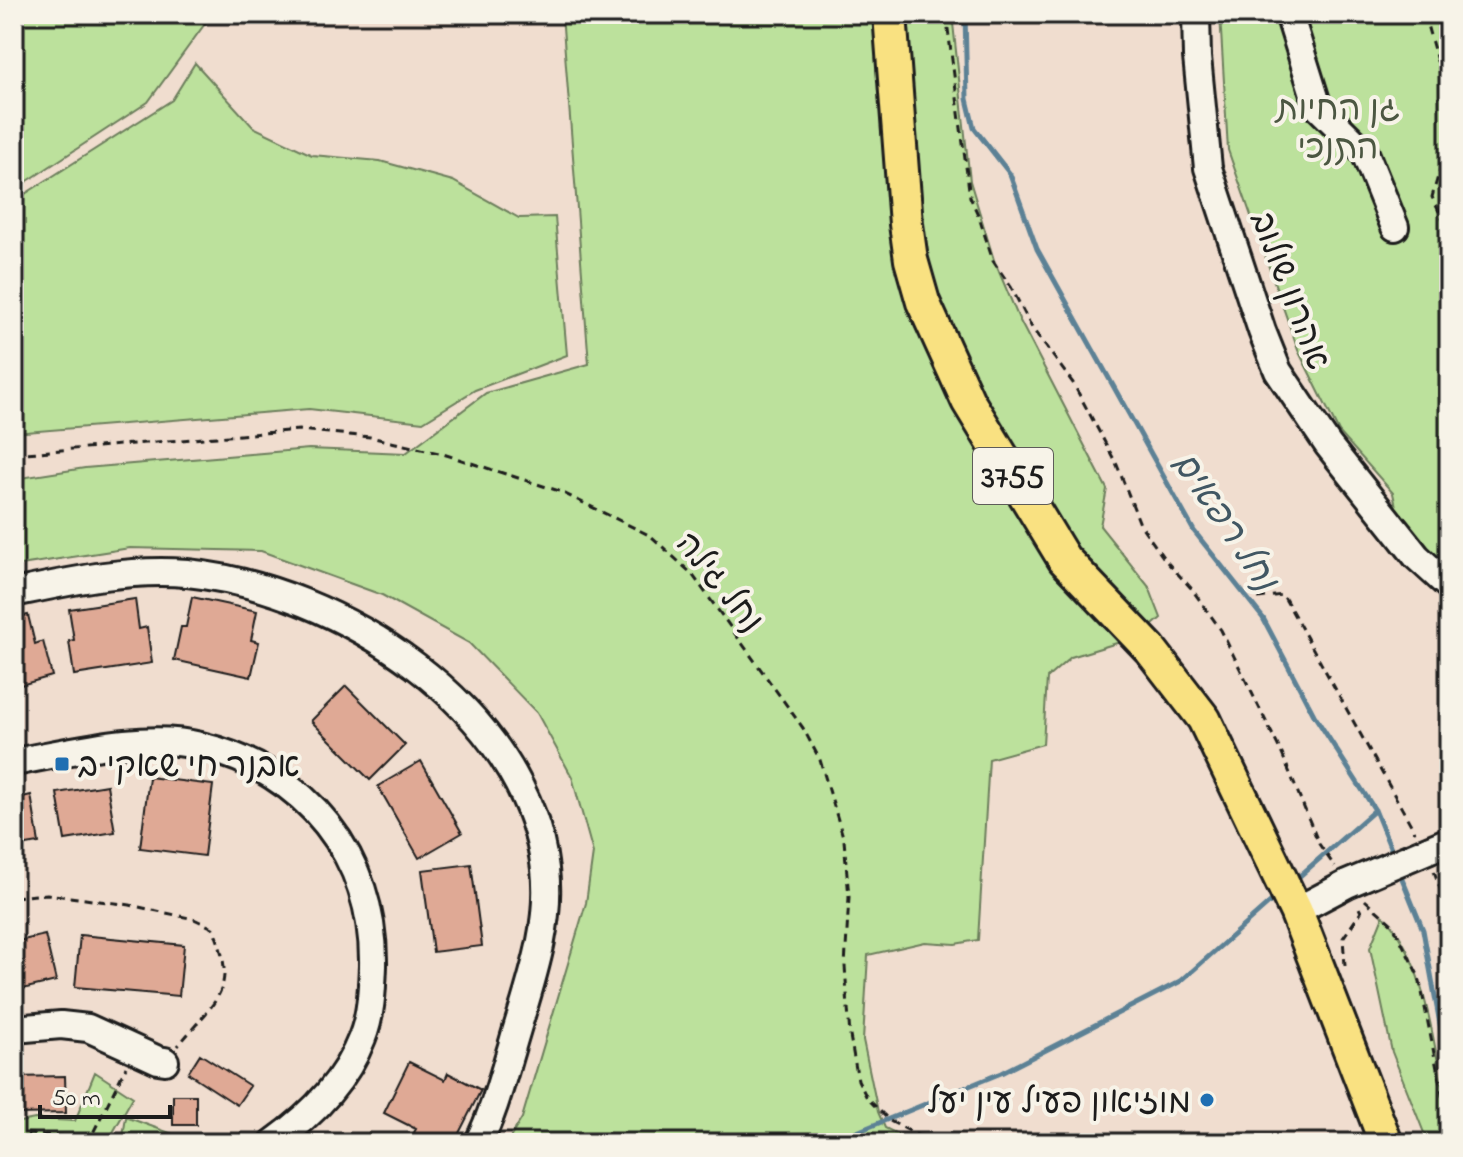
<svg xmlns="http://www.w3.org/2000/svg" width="1463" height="1157" viewBox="0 0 1463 1157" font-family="'Indie Flower','Playpen Sans Hebrew',sans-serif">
  <rect width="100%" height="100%" fill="#f0ddcf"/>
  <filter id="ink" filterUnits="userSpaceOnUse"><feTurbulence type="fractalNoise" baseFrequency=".0125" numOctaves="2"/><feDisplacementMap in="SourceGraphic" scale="16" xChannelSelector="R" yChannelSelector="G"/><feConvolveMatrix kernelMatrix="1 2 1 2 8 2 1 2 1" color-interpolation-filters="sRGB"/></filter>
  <g filter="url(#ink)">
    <!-- green -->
    <path fill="#bce19c" stroke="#6c7e5c" stroke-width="2" d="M 14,14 L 212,14 L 148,102 L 14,190 Z
      M 562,14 L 952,14 L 970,181 L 994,260 L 1019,319 L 1107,489 L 1100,526 L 1149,587 L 1161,618 L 1140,636 L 1071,657 L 1047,678 L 1043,744 L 989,759 L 978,940 L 955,944 L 925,942 L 868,955 L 863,1040 L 878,1112 L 885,1128 L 916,1143 L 507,1143 L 522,1118 L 586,903 L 593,853 L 572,777 L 537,713 L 469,643 L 382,595 L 261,551 L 130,548 L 14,566 L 14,479 L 85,468 L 309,449 L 406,453 L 486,393 L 589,364 Z
      M 1220,14 L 1449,14 L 1449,572 L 1398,516 L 1393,493 L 1339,432 L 1298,350 L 1228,150 Z
      M 195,63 L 253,127 L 312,155 L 380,161 L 453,181 L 519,218 L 555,217 L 567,355 L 475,390 L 423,422 L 309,409 L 14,433 L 14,201 L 172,100 Z
      M 1383,916 C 1427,954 1439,1073 1449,1130 L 1449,1143 L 1428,1143 L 1392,1052 L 1370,948 Z
      M 95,1072 L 133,1097 L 107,1143 L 14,1143 L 14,1123 L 35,1119 L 75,1121 Z
      M 126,1117 L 189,1140 L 184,1143 L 122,1143 Z"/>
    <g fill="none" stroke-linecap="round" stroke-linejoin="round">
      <!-- stream -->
      <path stroke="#5c8195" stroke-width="5" d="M 965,14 L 967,99 L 974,128 L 1010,174 L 1037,249 L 1194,531 L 1263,618 L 1314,715 L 1375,810 L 1393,854
        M 1399,871 L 1423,930 L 1444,1046 L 1449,1059
        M 1294,881 L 1375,810
        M 830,1143 L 1001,1073 L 1181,981 L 1277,896"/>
    </g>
    <!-- building -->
    <path fill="#dfa995" stroke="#1c1c1c" stroke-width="2" d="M 192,597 L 257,611 L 251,640 L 259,642 L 251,677 L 174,660 L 181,627 L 186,627 Z
      M 135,599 L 139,629 L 147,627 L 152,663 L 74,675 L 69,641 L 74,640 L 69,609 Z
      M 28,615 L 35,644 L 43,641 L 52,676 L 14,687 L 14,618 Z
      M 346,686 L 405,745 L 370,780 L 311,721 Z
      M 421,761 L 462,833 L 419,858 L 378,786 Z
      M 149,777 L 213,785 L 204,856 L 140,848 Z
      M 107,785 L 115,832 L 65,840 L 57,793 Z
      M 31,795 L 39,843 L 14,847 L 14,799 Z
      M 471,864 L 482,946 L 433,952 L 422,870 Z
      M 45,935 L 56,981 L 14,991 L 14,942 Z
      M 80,935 L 184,945 L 179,996 L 75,987 Z
      M 200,1054 L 250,1086 L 237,1105 L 188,1073 Z
      M 409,1062 L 445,1080 L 448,1073 L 481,1090 L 454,1143 L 421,1143 L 411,1138 L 416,1129 L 384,1113 Z
      M 65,1076 L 66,1113 L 14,1114 L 14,1077 Z
      M 173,1095 L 196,1095 L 196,1125 L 173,1125 Z"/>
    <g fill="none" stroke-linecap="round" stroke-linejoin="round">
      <!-- minor casing -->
      <g stroke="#1c1c1c" stroke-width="32">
        <path id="minor" d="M 1196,14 L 1197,57 L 1208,168 L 1262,331 L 1278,371 L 1328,445 L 1417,557 L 1449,586
          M 1289,14 L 1318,107 L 1365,153 L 1395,227
          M 14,593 C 71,581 128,568 187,573 C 338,588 526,707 545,869 C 552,929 528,989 512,1046 C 502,1079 494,1112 478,1143
          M 14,762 C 71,752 144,732 201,746 C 306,771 375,857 373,966 C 372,990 371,1016 362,1038 C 345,1082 311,1116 273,1143
          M 1296,911 L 1347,884 L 1449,841
          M 14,1029 L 61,1025 L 88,1028 L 158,1060 L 165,1061"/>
      </g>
      <!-- major casing -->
      <g stroke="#1c1c1c" stroke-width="38">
        <path id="major" d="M 890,14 L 906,224 L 911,260 L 923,302 L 968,401 L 1064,559 L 1150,649 L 1204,719 L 1296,911 L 1386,1143"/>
      </g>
      <!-- path -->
      <path stroke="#1c1c1c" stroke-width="3" stroke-dasharray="8 6" stroke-linecap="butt" d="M 946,14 L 970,197 L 979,217 L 993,261 L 1011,287 L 1032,328 L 1073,383 L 1117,465 L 1140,524 L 1165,560 L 1191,588 L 1221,630 L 1282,754 L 1319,844 L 1335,867
        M 1424,14 L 1446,93 L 1449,121
        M 1428,23 L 1435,14
        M 1449,138 L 1432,197 L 1449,232
        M 14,454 L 299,430 L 370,437 L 443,454 L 559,491 L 651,536 L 692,574 L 803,728 L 820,760 L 844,840 L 849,897 L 845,966 L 850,1036 L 858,1080 L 867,1098 L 890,1121 L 917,1135 L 946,1143
        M 1258,598 L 1283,595 L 1415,832
        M 1434,871 L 1449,913
        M 14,897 L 47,894 L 130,905 L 194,919 L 213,928 C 239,991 216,999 178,1046
        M 1365,900 L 1393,925 L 1419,977 L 1449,1130
        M 1345,966 L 1343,938 L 1361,912 L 1357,904
        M 14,1139 L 26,1134 L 91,1137 L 126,1067"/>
      <!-- minor -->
      <use href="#minor" stroke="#f7f3e8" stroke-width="26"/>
      <!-- major -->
      <use href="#major" stroke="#f9e181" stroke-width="32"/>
    </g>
  </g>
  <!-- markers -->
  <g fill="#1f6fb2" stroke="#f7f3e8" stroke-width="3">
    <rect x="54" y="756" width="16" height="16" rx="4"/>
    <circle cx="1207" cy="1100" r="8"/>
  </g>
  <g text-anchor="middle" stroke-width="8" stroke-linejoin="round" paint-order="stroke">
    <!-- shield labels -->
    <rect fill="#f7f3e8" stroke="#5e5c59" stroke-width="2" x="973" y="448" width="80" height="56" rx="6"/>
    <g font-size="32" font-weight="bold" fill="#1c1c1c">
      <text x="1013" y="487">3755</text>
    </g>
    <!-- park labels -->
    <g font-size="34" fill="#4c5742" stroke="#f7f3e8">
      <text x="1338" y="119">גן החיות<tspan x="1338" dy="39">התנכי</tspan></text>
    </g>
    <!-- street labels -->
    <g font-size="34" fill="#1c1c1c" stroke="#f7f3e8">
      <text transform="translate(1292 290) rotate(69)" y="12">אהרון שולוב</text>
      <text transform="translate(721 581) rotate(51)" y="12">נחל גילה</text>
    </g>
    <!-- poi labels -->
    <g font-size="34" fill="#1c1c1c" stroke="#f7f3e8" text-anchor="start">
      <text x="78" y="776">אבנר חי שאקי ב</text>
      <text x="1191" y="1112" text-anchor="end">מוזיאון פעיל עין יעל</text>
    </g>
    <!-- water labels -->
    <g font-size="36" font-style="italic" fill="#415763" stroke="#f7f3e8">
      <text transform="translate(1227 520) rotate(56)" y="13">נחל רפאים</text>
    </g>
  </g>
  <!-- margin -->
  <rect width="1463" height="1157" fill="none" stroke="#f7f3e8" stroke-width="48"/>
  <rect x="24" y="24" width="1415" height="1109" fill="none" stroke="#1c1c1c" stroke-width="3" filter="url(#ink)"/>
  <!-- scale -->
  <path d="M40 1105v12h130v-12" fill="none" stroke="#1c1c1c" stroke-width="4"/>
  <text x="52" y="1105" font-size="24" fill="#1c1c1c" stroke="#f7f3e8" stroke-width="6" paint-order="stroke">50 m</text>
</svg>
